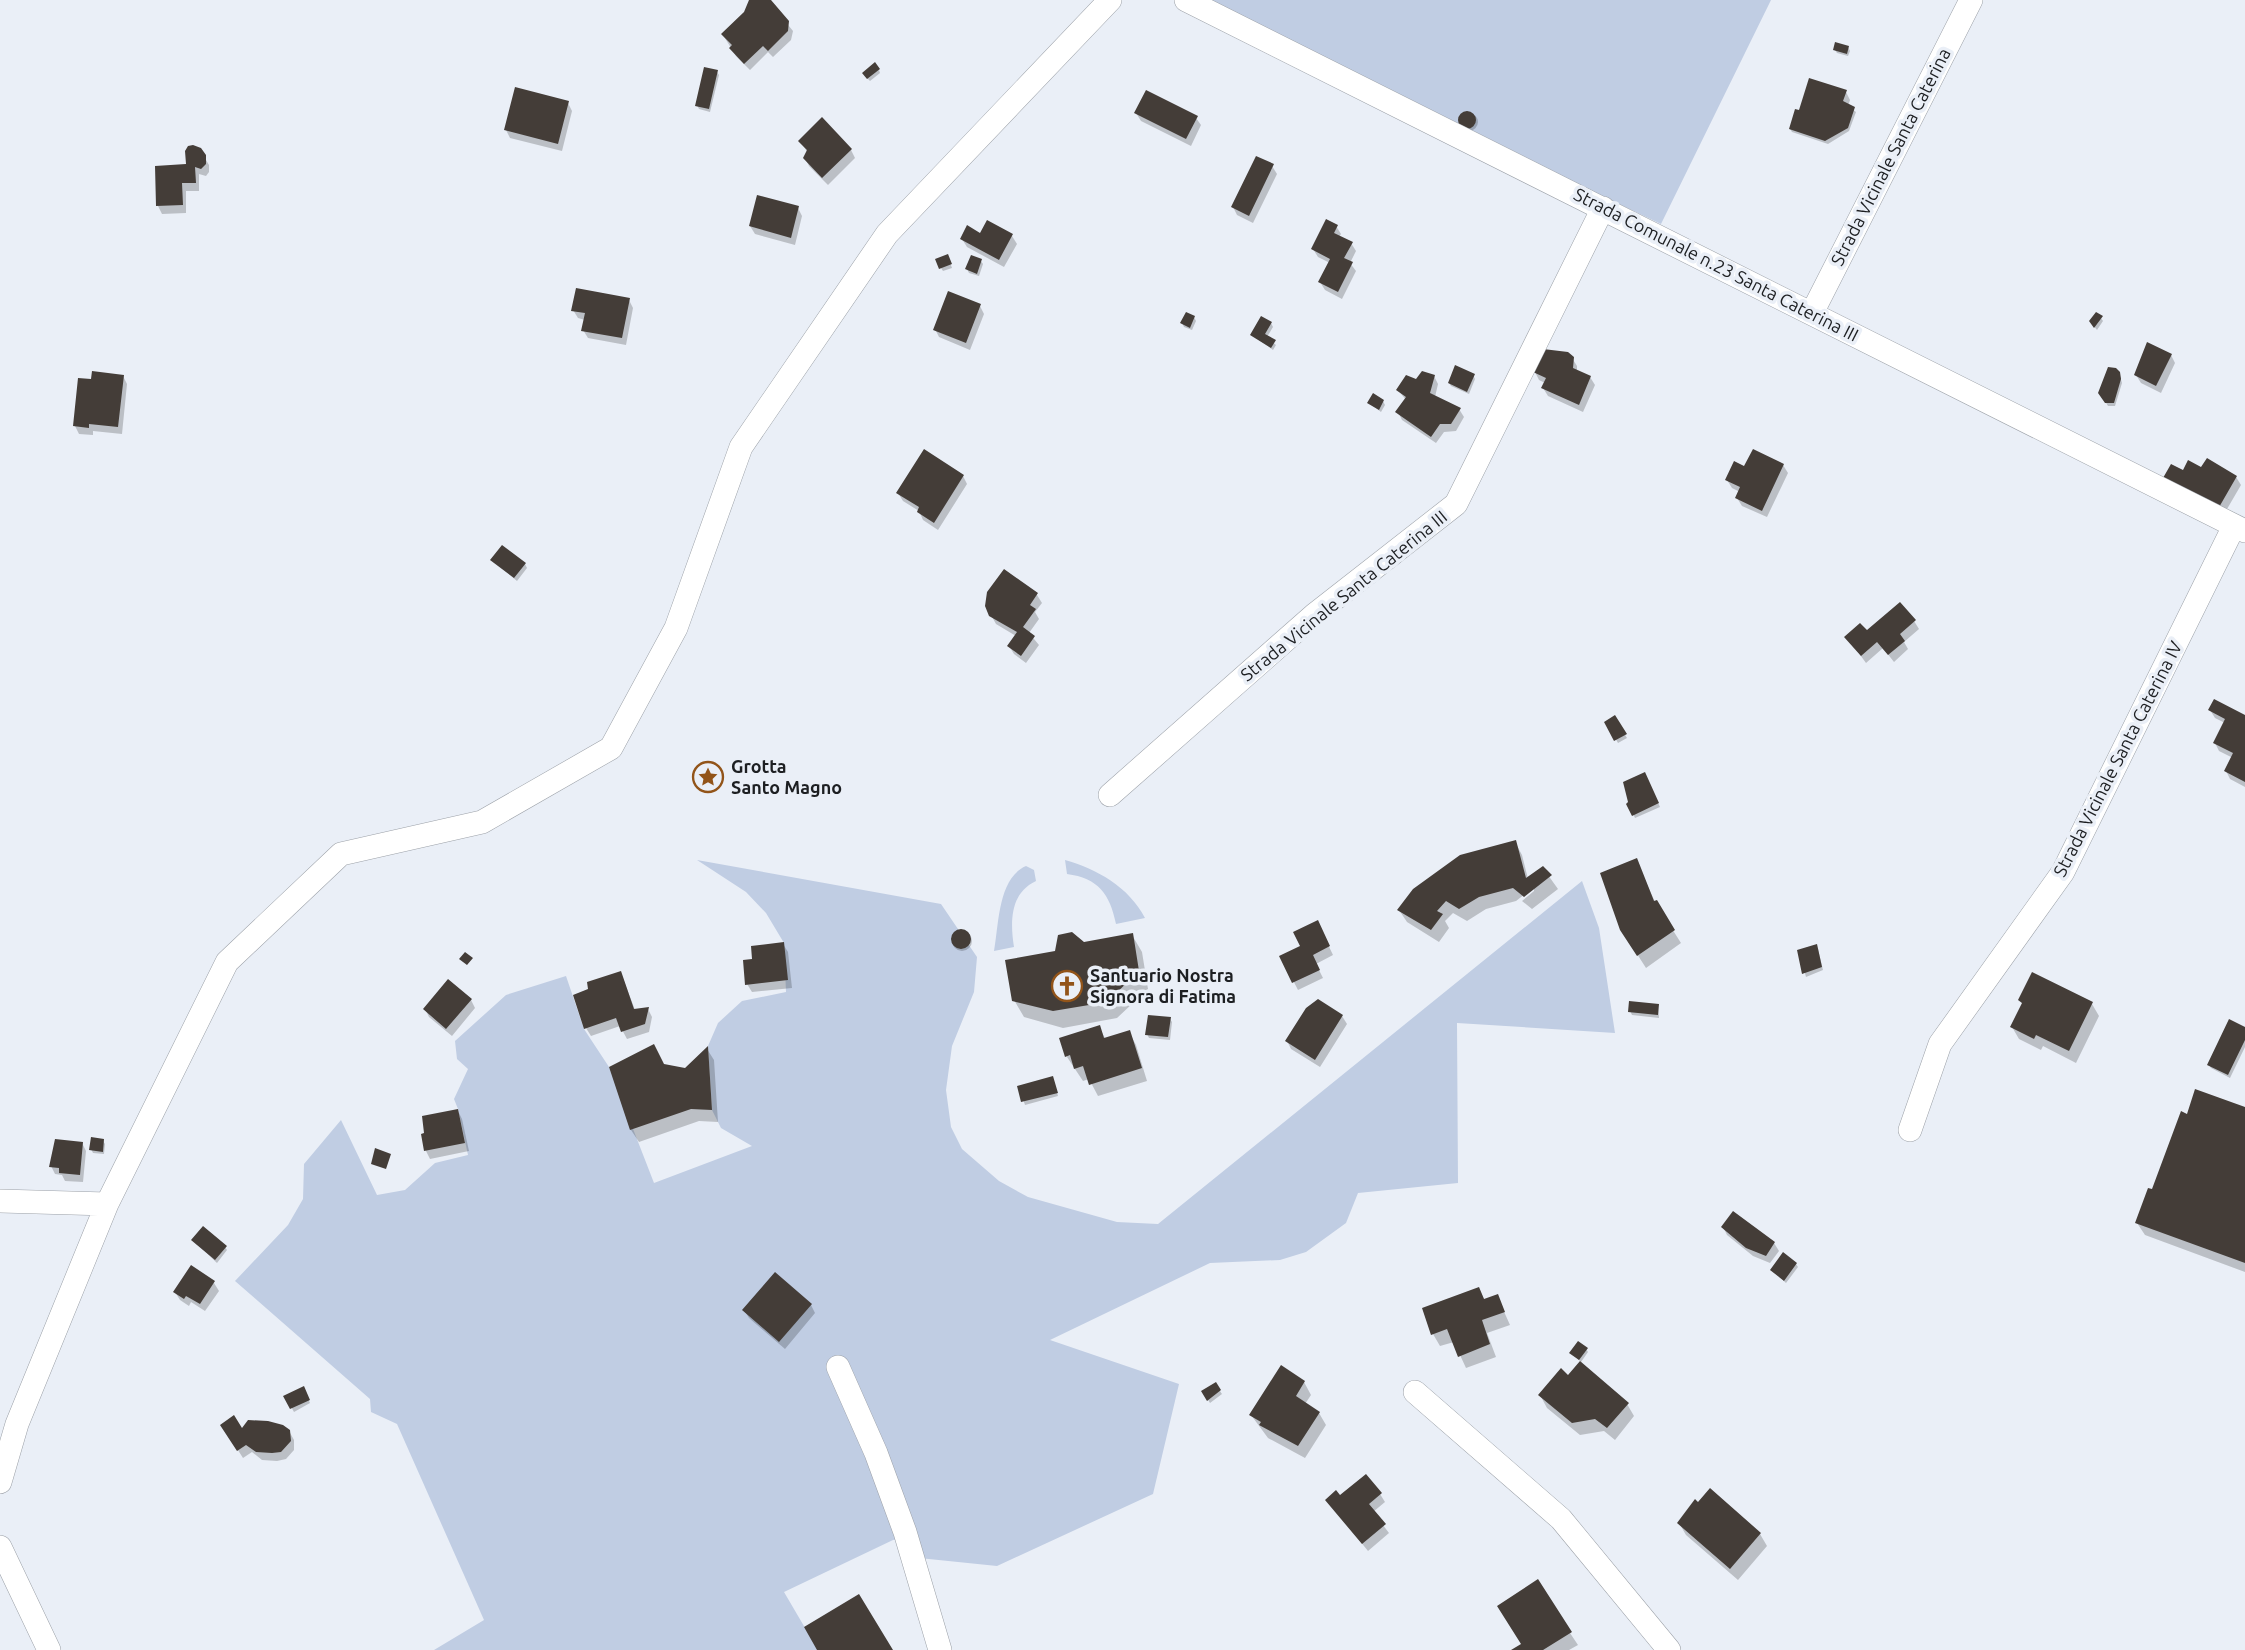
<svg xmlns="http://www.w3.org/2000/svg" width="2245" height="1650" viewBox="0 0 2245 1650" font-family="Ubuntu,sans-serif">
  <rect width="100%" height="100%" fill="#eaeff7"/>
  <!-- green -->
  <path fill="#c0cde3" d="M 1188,0 L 1771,0 L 1661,224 Z
    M 697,860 L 941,904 L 977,957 L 974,992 L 952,1046 L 946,1090 L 951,1127 L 962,1149 L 999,1181 L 1028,1197 L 1117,1222 L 1158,1224 L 1582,881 L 1599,928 L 1615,1033 L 1457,1023 L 1458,1183 L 1358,1193 L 1346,1223 L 1306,1252 L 1280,1260 L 1210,1263 L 1050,1340 L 1179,1384 L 1153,1494 L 997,1566 L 919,1558 L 911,1537 L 893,1540 L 784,1592 L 818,1650 L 434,1650 L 484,1620 L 397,1424 L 371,1412 L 370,1399 L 235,1281 L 288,1225 L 303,1199 L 304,1164 L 341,1120 L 377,1195 L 405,1190 L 435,1163 L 468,1155 L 458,1109 L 454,1099 L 468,1069 L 457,1059 L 455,1041 L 506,995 L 566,976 L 584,1029 L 609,1067 L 654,1183 L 752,1146 L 721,1128 L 712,1110 L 708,1046 L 718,1023 L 742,1001 L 786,992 L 784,943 L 766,913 L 746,892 Z
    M 1065,860 C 1097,869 1129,887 1145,918 L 1116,924 C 1110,894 1098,878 1067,874 Z
    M 1026,866 L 1034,870 L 1036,881 C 1010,893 1010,922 1014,947 L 994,951 C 999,924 998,878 1026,866 Z"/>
  <!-- shadow -->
  <path fill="#0003" d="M 751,0 L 768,0 L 793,31 L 791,40 L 773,57 L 768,52 L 750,70 L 736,56 L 723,35 L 746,13 Z
    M 1848,47 L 1850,51 L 1848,56 L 1837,53 L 1835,50 Z
    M 879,70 L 880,73 L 870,81 L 866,77 Z
    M 717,72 L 719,75 L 710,112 L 699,109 L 697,105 Z
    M 1846,92 L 1850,100 L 1848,106 L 1856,112 L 1849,131 L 1828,144 L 1792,132 L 1790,129 L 1798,112 Z
    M 568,103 L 572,111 L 562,151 L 510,138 L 506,130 Z
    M 1136,113 L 1196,118 L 1201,125 L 1191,146 L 1141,121 Z
    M1460 122a9 9 0 1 1 18 0a9 9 0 1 1-18 0Z
    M 800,141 L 851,150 L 855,158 L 828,185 L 809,166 L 805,158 L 808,153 Z
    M 200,150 L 209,165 L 209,172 L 206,176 L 199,174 L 199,191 L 186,191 L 186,213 L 162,214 L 158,206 Z
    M 1272,166 L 1277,174 L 1253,223 L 1237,215 L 1233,207 Z
    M 798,208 L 802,216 L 795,245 L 755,234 L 750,226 Z
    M 988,223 L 1012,236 L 1017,244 L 1004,267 L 967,247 L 962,239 L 981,235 Z
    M 1336,226 L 1341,234 L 1339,237 L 1351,243 L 1356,251 L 1350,263 L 1356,271 L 1342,299 L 1325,290 L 1320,282 L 1330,263 L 1318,257 L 1313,249 Z
    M 949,260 L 952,268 L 943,271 L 941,268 Z
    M 981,261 L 983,264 L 979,276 L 969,273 L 967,269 Z
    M 629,300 L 633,308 L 626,345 L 588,338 L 583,330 L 585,320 L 578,318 L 573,310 Z
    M 980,306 L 984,314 L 970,350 L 939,337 L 935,329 Z
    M 1194,317 L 1196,321 L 1192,330 L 1184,327 L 1182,323 Z
    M 2101,318 L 2103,321 L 2097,330 L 2093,325 Z
    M 1271,323 L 1273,327 L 1267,337 L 1276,345 L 1273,350 L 1252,335 Z
    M 2171,355 L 2175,363 L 2161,393 L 2141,383 L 2136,375 Z
    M 1572,358 L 1577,366 L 1577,372 L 1590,377 L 1595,385 L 1583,412 L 1548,396 L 1543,388 L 1545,383 L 1539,380 L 1535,372 Z
    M 2119,373 L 2122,383 L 2115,406 L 2108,406 L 2100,393 Z
    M 1473,375 L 1475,379 L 1469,394 L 1451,386 L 1449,383 Z
    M 123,376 L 127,384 L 122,434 L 93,431 L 93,435 L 79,434 L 75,426 L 93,381 Z
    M 1434,376 L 1438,384 L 1435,397 L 1459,409 L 1464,417 L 1456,431 L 1444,432 L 1436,443 L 1402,420 L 1398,412 L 1406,400 L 1398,390 Z
    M 1383,401 L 1385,405 L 1381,412 L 1369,403 Z
    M 1783,465 L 1788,473 L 1767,517 L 1742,506 L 1737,498 L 1740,492 L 1732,488 L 1727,480 L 1745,468 Z
    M 2202,470 L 2236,477 L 2241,485 L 2223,516 L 2183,472 Z
    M 963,476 L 967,484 L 938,530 L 923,520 L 919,511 L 903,501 L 898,493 Z
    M 492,560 L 525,564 L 527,568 L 517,581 Z
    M 1005,572 L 1037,595 L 1042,603 L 1035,612 L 1039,619 L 1029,633 L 1039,645 L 1026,663 L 1014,654 L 1009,646 L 1016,636 L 996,624 L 991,615 Z
    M 1914,621 L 1919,629 L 1904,642 L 1908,649 L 1894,662 L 1883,648 L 1866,663 L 1847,637 Z
    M 2210,710 L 2245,717 L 2245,787 L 2230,779 L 2226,771 L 2233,758 L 2219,751 L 2215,743 L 2225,723 L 2215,718 Z
    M 1614,717 L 1627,738 L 1618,743 L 1606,722 Z
    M 1645,774 L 1660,807 L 1635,818 L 1629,805 Z
    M 1515,842 L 1522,855 L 1528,879 L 1543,868 L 1558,889 L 1532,909 L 1522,901 L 1534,891 L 1534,887 L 1516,901 L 1486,909 L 1467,921 L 1453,913 L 1445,921 L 1449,928 L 1439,942 L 1407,922 L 1399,910 Z
    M 1636,860 L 1655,902 L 1681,943 L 1646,968 L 1630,943 Z
    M 1321,930 L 1333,955 L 1316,964 L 1323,978 L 1298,990 L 1281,957 L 1302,947 Z
    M952 941a10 10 0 1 1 20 0a10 10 0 1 1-20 0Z
    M 1132,935 L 1142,952 L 1148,989 L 1117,1018 L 1063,1028 L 1024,1017 L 1014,1000 L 1056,952 L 1083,944 Z
    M 783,944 L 788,952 L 792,988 L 752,992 L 747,984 L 754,961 Z
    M 1818,949 L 1823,970 L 1806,977 L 1799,952 Z
    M 621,973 L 635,1010 L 648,1009 L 652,1017 L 649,1032 L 627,1039 L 620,1026 L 591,1036 L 586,1028 Z
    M 471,1000 L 475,1008 L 452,1036 L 429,1017 L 425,1009 Z
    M 2092,1004 L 2099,1016 L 2076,1063 L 2043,1046 L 2041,1050 L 2019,1039 L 2012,1027 L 2023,1005 Z
    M 1658,1006 L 1659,1018 L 1632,1015 L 1630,1011 Z
    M 1342,1016 L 1347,1024 L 1320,1067 L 1291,1049 L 1287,1041 Z
    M 1170,1019 L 1172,1022 L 1170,1040 L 1149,1038 L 1147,1034 Z
    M 1099,1027 L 1106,1040 L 1129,1032 L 1136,1045 L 1147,1081 L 1098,1096 L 1089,1079 L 1083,1081 L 1067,1057 L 1061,1039 Z
    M 2245,1029 L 2245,1047 L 2230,1078 L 2211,1068 L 2209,1065 Z
    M 707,1049 L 714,1060 L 718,1122 L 699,1121 L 639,1142 L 631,1130 L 611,1067 L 664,1065 L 686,1070 Z
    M 1054,1082 L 1058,1096 L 1025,1105 L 1019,1087 Z
    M 2245,1109 L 2245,1272 L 2145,1235 L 2137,1223 L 2188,1116 Z
    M 458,1111 L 462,1119 L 469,1151 L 430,1159 L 426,1151 L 423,1135 Z
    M 103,1141 L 105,1144 L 104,1154 L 93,1153 L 91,1149 Z
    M 82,1143 L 86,1151 L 83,1182 L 65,1181 L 62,1175 L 55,1174 L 51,1166 Z
    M 1723,1227 L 1774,1243 L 1779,1251 L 1770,1263 L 1753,1256 L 1727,1235 Z
    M 193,1240 L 225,1247 L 227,1250 L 217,1263 Z
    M 1796,1264 L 1798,1267 L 1786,1283 L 1772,1270 Z
    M 214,1283 L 219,1291 L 205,1311 L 191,1302 L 189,1306 L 180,1300 L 175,1292 Z
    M 1479,1289 L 1485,1301 L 1497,1296 L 1510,1325 L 1487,1333 L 1496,1357 L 1466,1368 L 1454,1342 L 1440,1346 L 1433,1334 Z
    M 811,1305 L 815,1313 L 785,1349 L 749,1318 L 744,1310 Z
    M 1586,1349 L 1588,1352 L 1581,1362 L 1572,1353 Z
    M 1581,1362 L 1580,1364 L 1627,1404 L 1634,1416 L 1615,1440 L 1604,1431 L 1580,1435 L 1547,1408 L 1540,1395 L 1568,1377 Z
    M 1304,1382 L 1311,1395 L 1305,1404 L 1319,1413 L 1326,1425 L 1305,1458 L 1268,1438 L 1251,1415 Z
    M 1215,1384 L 1222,1394 L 1210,1403 L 1203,1392 Z
    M 303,1388 L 310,1403 L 294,1412 L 285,1396 Z
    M 242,1431 L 289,1431 L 294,1440 L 294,1450 L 286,1459 L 277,1461 L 262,1460 L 252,1452 L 243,1458 L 227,1433 Z
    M 1380,1494 L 1385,1502 L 1373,1512 L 1389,1533 L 1368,1551 L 1327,1500 Z
    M 1679,1523 L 1760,1534 L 1767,1546 L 1738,1580 L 1686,1535 Z
    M 1570,1633 L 1578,1645 L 1569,1650 L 1514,1650 Z"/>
  <!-- building -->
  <path fill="#443d38" d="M 749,0 L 771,0 L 789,21 L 788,31 L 768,51 L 763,46 L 744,64 L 729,48 L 732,45 L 721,34 L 744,12 Z
    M 1835,42 L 1849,46 L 1847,54 L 1833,50 Z
    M 875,62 L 880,69 L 867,79 L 862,73 Z
    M 704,67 L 718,70 L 709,109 L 695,106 Z
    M 1809,78 L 1847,90 L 1843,101 L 1855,107 L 1848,128 L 1825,141 L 1789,129 L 1795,109 L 1799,110 Z
    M 515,87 L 569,101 L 558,144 L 504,130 Z
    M 1146,90 L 1198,116 L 1186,139 L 1134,113 Z
    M1458 120a9 9 0 1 1 18 0a9 9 0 1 1-18 0Z
    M 822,117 L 852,149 L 822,178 L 803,158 L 807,150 L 798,141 Z
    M 193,145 L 201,148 L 206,155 L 206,164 L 201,169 L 195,167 L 196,183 L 182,183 L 183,205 L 156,206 L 155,166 L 186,164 L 185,151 L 188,146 Z
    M 1256,156 L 1274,164 L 1249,216 L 1231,207 Z
    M 757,195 L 799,206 L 791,238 L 749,226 Z
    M 1326,219 L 1338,225 L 1334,233 L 1353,242 L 1344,258 L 1353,262 L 1338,292 L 1318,282 L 1330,259 L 1311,249 Z
    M 987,220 L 1013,234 L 999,260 L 960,239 L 967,225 L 980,233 Z
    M 948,254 L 952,264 L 939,269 L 935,259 Z
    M 971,255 L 982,259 L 977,274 L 965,269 Z
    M 576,288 L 630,298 L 622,338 L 581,331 L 585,313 L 571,311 Z
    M 948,291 L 981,304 L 966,343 L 933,330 Z
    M 1186,312 L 1195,316 L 1190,328 L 1180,323 Z
    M 2096,312 L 2103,316 L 2094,328 L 2089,321 Z
    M 1261,316 L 1272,322 L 1265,334 L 1276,340 L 1271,348 L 1250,335 Z
    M 2147,342 L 2172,354 L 2156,386 L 2134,375 Z
    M 1543,349 L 1568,352 L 1574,357 L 1573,368 L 1591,376 L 1579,405 L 1541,388 L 1546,378 L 1533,372 Z
    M 1455,365 L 1475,374 L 1467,392 L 1448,383 Z
    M 2108,367 L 2116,368 L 2120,372 L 2121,379 L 2114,403 L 2105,403 L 2098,393 Z
    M 92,371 L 124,375 L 118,427 L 89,424 L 89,428 L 73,426 L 78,378 L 91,379 Z
    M 1422,371 L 1435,375 L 1430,393 L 1461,408 L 1451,424 L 1440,424 L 1431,437 L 1395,412 L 1406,397 L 1396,390 L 1406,375 L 1416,379 Z
    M 1373,393 L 1384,400 L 1379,410 L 1367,403 Z
    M 924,449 L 964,475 L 934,523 L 917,512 L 919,507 L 896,493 Z
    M 1753,449 L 1784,464 L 1762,511 L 1735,498 L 1740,487 L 1725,480 L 1734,461 L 1744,466 Z
    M 2207,458 L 2237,476 L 2218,509 L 2163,478 L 2171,464 L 2183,470 L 2188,460 L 2201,467 Z
    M 502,545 L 526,563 L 514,578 L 490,560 Z
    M 1004,569 L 1038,593 L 1030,605 L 1036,609 L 1023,627 L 1035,636 L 1021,656 L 1007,646 L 1017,632 L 989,616 L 985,606 L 987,592 Z
    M 1900,602 L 1916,620 L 1900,634 L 1905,641 L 1888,655 L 1877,642 L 1861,656 L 1844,637 L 1860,623 L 1867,630 Z
    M 2214,699 L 2245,715 L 2245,782 L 2224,771 L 2233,753 L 2213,743 L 2225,719 L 2208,710 Z
    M 1615,715 L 1627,734 L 1614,741 L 1604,722 Z
    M 1645,772 L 1659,803 L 1632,816 L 1626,804 L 1628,802 L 1623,782 Z
    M 1516,840 L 1526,878 L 1543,866 L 1552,875 L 1524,897 L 1513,888 L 1479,897 L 1459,909 L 1446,901 L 1437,911 L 1443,914 L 1431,930 L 1397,910 L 1413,889 L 1460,855 Z
    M 1637,858 L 1654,901 L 1657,900 L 1675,930 L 1637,956 L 1620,930 L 1600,873 Z
    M 1318,920 L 1330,946 L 1313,955 L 1320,970 L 1292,983 L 1279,956 L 1300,946 L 1293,932 Z
    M951 939a10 10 0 1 1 20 0a10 10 0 1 1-20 0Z
    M 1072,932 L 1084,942 L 1133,933 L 1139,971 L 1107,1002 L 1053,1011 L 1012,1001 L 1005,960 L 1055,951 L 1058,935 Z
    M 784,942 L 788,980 L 745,985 L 743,960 L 752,959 L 751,946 Z
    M 1817,944 L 1822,967 L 1802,974 L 1797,950 Z
    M 465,952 L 473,958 L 467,965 L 459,959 Z
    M 621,971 L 634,1009 L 649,1007 L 645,1024 L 621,1032 L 616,1018 L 584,1029 L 573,995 L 588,989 L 587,982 Z
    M 2032,972 L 2093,1002 L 2069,1051 L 2036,1035 L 2034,1039 L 2010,1027 L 2022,1003 L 2018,1000 Z
    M 448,979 L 472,999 L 446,1029 L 423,1009 Z
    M 1318,999 L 1343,1015 L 1315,1060 L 1285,1041 L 1306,1008 Z
    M 1629,1001 L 1659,1004 L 1658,1015 L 1628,1012 Z
    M 1148,1015 L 1171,1017 L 1168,1037 L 1145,1035 Z
    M 2229,1019 L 2245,1027 L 2245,1040 L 2228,1075 L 2207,1065 Z
    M 1100,1025 L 1104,1038 L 1130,1030 L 1142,1068 L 1089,1085 L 1083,1066 L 1074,1069 L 1070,1055 L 1065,1057 L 1059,1038 Z
    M 654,1044 L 664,1064 L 685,1068 L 708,1046 L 712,1110 L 691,1109 L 630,1130 L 609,1067 Z
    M 1053,1076 L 1058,1093 L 1021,1102 L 1017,1086 Z
    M 2195,1089 L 2245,1107 L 2245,1263 L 2135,1223 L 2148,1188 L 2152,1189 L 2181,1111 L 2187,1114 Z
    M 458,1109 L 465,1143 L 424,1151 L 421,1134 L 424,1133 L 422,1116 Z
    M 91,1137 L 104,1139 L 103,1152 L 89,1150 Z
    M 55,1139 L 83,1142 L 80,1175 L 59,1173 L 59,1168 L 49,1167 Z
    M 375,1148 L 391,1154 L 386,1169 L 371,1164 Z
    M 1733,1211 L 1775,1242 L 1766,1256 L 1746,1248 L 1721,1227 Z
    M 203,1226 L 227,1246 L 215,1260 L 191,1240 Z
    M 1783,1252 L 1797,1263 L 1784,1281 L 1770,1270 Z
    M 191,1265 L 215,1281 L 200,1304 L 186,1296 L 184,1299 L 173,1292 Z
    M 775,1272 L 812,1304 L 779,1342 L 742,1310 Z
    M 1479,1287 L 1484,1299 L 1498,1294 L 1505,1312 L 1482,1320 L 1490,1344 L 1458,1357 L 1447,1329 L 1431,1335 L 1422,1308 Z
    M 1578,1341 L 1588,1348 L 1579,1360 L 1569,1353 Z
    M 1580,1361 L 1629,1403 L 1607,1428 L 1595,1419 L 1572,1423 L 1538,1395 L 1561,1368 L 1568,1375 Z
    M 1281,1365 L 1305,1381 L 1296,1396 L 1320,1412 L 1298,1446 L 1259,1425 L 1261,1422 L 1249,1415 Z
    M 1216,1382 L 1221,1390 L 1207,1401 L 1201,1391 Z
    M 304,1386 L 310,1400 L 290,1409 L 283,1396 Z
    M 234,1415 L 242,1428 L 248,1420 L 268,1421 L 283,1425 L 290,1430 L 291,1441 L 281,1452 L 272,1453 L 256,1452 L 246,1445 L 237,1451 L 220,1425 Z
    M 1366,1474 L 1382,1493 L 1369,1504 L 1386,1524 L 1362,1544 L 1325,1500 L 1336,1490 L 1340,1495 Z
    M 1710,1488 L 1761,1533 L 1730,1569 L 1677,1523 L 1695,1499 L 1698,1502 Z
    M 1538,1579 L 1572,1632 L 1543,1650 L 1511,1650 L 1521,1644 L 1497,1606 Z
    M 859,1594 L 893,1650 L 817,1650 L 804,1627 Z"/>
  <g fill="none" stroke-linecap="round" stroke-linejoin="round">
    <!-- minor casing -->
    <g stroke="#9ca1a8" stroke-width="24">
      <path id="minor" d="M 1186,0 L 2245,531
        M 1812,313 L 1971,0
        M 1110,795 L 1314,615 L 1456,504 L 1603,208
        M 1910,1130 L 1940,1044 L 2063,872 L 2234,526
        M 0,1201 L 107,1204
        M 838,1367 L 876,1453 L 905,1532 L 940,1650
        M 1415,1392 L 1561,1519 L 1669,1650
        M 0,1482 L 17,1424 L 107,1204 L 227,962 L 341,854 L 482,822 L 611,748 L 676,628 L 741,447 L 887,234 L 1110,0
        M 0,1547 L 49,1650"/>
    </g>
    <!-- minor -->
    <use href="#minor" stroke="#fff" stroke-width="23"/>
  </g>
  <!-- icons -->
  <defs>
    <g id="sight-ring" transform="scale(1.575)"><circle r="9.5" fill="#eaeff7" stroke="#925419" stroke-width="1.5"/><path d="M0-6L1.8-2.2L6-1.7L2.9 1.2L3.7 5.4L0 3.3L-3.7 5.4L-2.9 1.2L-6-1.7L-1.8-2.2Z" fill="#925419"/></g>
    <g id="church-ring" transform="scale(1.575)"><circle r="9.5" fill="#eaeff7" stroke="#925419" stroke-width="1.5"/><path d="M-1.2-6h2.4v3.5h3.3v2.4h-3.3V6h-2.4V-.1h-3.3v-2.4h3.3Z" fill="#925419"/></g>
  </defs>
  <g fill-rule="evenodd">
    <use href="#sight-ring" x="708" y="777"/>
    <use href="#church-ring" x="1067" y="986"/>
  </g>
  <g text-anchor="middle" stroke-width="7" stroke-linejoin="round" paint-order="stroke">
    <!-- street labels -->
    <g font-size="18" fill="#1d1f22" stroke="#eaeff7">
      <text transform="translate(1891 157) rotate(-63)" y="6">Strada Vicinale Santa Caterina</text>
      <text transform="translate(1716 265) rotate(27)" y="6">Strada Comunale n.23 Santa Caterina III</text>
      <text transform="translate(1344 596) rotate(-39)" y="6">Strada Vicinale Santa Caterina III</text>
      <text transform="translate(2118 759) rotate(-63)" y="6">Strada Vicinale Santa Caterina IV</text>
    </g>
    <!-- poi labels -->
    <g font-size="18" font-weight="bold" fill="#1d1f22" stroke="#eaeff7" text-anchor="start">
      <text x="731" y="773">Grotta<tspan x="731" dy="21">Santo Magno</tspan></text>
      <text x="1090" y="982">Santuario Nostra<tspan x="1090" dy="21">Signora di Fatima</tspan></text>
    </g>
  </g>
</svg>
